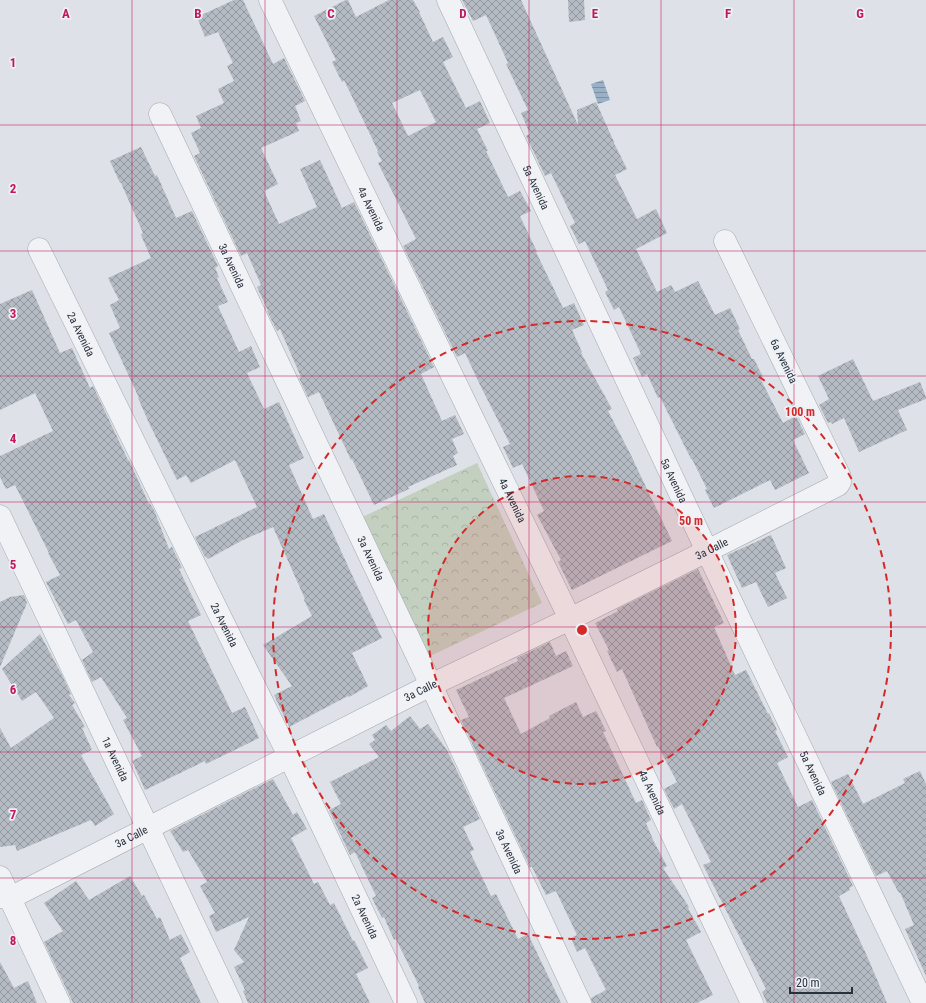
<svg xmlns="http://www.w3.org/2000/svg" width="926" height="1003" viewBox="0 0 926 1003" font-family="'Roboto Condensed',sans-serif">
  <defs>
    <pattern id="forest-crowns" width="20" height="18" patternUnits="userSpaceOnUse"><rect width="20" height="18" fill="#c4d0bf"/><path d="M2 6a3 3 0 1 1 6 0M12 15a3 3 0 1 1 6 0" fill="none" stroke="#a8b3a5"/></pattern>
    <pattern id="water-rules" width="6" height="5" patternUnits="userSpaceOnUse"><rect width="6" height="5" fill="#99b0c6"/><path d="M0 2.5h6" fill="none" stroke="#7d90a2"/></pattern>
    <pattern id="building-cross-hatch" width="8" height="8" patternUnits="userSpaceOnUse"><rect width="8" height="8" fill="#b5bbc3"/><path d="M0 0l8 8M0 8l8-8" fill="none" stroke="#9398a0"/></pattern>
  </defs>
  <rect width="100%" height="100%" fill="#dee1e7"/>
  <!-- forest -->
  <path fill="url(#forest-crowns)" d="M 477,463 L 542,603 L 426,658 L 358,519 Z"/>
  <!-- water -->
  <path fill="url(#water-rules)" d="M 603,80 L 610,100 L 598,104 L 591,84 Z"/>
  <!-- building -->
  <path fill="url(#building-cross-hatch)" fill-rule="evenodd" d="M 234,0 L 243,0 L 273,64 L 284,58 L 305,101 L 295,106 L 301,121 L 296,123 L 299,131 L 261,148 L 278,184 L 264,191 L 279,224 L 317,207 L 300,169 L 320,160 L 342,208 L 354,202 L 434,367 L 421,374 L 442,421 L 455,415 L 464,434 L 452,439 L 458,453 L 453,456 L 457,465 L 408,487 L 409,489 L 374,505 L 352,459 L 351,460 L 319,392 L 308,397 L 299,378 L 301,377 L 280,329 L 277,331 L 267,311 L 268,311 L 257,287 L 261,285 L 247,253 L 241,256 L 194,156 L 200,153 L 191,133 L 201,128 L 196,116 L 224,103 L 218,89 L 234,81 L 227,66 L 233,63 L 218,32 L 205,37 L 197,17 Z
    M 346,0 L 348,0 L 356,17 L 389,0 L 413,0 L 420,12 L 419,12 L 433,42 L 443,37 L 453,57 L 443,62 L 466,108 L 480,101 L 490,123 L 477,129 L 488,151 L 486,151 L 508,197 L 520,191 L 531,211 L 520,216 L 537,252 L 536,252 L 563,308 L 574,303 L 584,325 L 572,330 L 582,352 L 581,353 L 612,409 L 608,411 L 634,461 L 634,462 L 672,541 L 572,590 L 558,562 L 561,560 L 537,515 L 544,511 L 522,464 L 513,468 L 503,447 L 510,444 L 481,387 L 465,353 L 457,357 L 403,246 L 416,239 L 378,163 L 382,161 L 377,152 L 378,151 L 344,80 L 342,82 L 332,62 L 336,60 L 314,16 ZM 420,90 L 436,122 L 408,136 L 392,103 Z
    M 462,0 L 521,0 L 578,125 L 577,110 L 596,102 L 614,142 L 614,143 L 627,169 L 615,175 L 637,219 L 656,209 L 667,233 L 636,249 L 657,292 L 671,285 L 675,292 L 698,281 L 715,315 L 730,308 L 740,329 L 738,330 L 752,359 L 754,359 L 763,377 L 760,378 L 783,423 L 796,416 L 805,434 L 793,440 L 809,473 L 775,490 L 770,480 L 714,508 L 705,490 L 707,489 L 692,459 L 691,459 L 660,397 L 658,398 L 647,374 L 642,377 L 633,358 L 641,354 L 619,307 L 614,310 L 605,292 L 608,290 L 585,241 L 579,244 L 570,226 L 575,223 L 551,173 L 545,176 L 526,136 L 530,134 L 521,113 L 528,110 L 506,64 L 508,63 L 486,15 L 473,21 Z
    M 568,0 L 584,0 L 585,20 L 569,22 Z
    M 141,147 L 155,176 L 157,175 L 176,218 L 192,211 L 218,266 L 215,268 L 219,277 L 217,278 L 228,302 L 218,306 L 239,352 L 251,346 L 260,367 L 247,373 L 264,409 L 279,402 L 304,458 L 289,465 L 313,519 L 324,514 L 353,577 L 382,638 L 352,653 L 368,686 L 349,697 L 348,696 L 289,727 L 274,695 L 292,686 L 263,645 L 312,616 L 304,600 L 305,599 L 273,527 L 243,540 L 208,559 L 206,557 L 205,557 L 195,537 L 257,507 L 235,460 L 191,483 L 186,475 L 177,480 L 149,423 L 138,398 L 139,398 L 109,333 L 120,328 L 110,305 L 119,300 L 108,278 L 151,258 L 141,235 L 143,233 L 121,183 L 120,183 L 110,161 Z
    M 32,290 L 60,353 L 72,348 L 90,388 L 93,386 L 128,460 L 129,460 L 149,504 L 150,503 L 154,510 L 169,549 L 172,547 L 182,568 L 179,569 L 201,615 L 188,621 L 232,713 L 245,707 L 259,738 L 206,764 L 205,761 L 145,790 L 132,761 L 142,756 L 123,720 L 127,718 L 101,677 L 92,682 L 82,660 L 93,652 L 76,620 L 68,624 L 46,582 L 60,575 L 48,553 L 49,553 L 15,485 L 6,489 L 0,477 L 0,456 L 53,431 L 35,393 L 0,410 L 0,304 Z
    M 853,359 L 873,401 L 920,382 L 926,397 L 926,399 L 898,410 L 907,430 L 859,452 L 844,418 L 832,424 L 831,422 L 828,423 L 819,405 L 829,399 L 818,376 Z
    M 771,535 L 786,568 L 775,573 L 787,598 L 768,607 L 756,582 L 742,588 L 727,555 Z
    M 698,569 L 724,623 L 714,627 L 735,675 L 746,670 L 768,714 L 769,713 L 777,730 L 775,731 L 788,757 L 777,763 L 798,807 L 812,800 L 853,886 L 849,888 L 850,890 L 839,896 L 867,956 L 887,1003 L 767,1003 L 762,992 L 766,989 L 703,865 L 711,862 L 682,804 L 674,809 L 664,789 L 677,782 L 658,746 L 657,747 L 622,669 L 617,672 L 607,651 L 609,650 L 595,623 L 618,611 L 617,609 Z
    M 24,595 L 27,603 L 0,667 L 0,602 L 10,597 Z
    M 40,634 L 62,675 L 71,694 L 69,695 L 75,703 L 72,705 L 85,727 L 82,728 L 92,750 L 81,755 L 114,814 L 95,826 L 91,820 L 17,851 L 15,845 L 0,847 L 0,728 L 11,748 L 54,718 L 36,692 L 22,701 L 2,669 Z
    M 550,642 L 556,656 L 566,651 L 573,666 L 504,698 L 521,734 L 550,718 L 549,716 L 576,702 L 583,717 L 596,711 L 606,731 L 603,732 L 636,803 L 642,800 L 651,820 L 646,823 L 654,842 L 667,866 L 663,868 L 689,907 L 688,908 L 701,932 L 686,940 L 713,995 L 697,1003 L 592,1003 L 591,998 L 606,990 L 585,948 L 577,952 L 571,938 L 577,935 L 556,891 L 546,895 L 532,867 L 530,867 L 461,720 L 469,717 L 456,690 L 518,661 L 517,658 Z
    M 410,716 L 420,729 L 428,724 L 447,750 L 480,819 L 463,827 L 474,850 L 470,852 L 491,896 L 496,894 L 518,939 L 528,934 L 561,1003 L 425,1003 L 418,987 L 419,986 L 396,939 L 394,940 L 384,917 L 382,918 L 372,898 L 376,896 L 355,852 L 350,855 L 329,810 L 341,804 L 330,782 L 379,757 L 369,744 L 375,740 L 372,735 L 386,725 L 391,731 Z
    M 920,771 L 926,784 L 926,976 L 905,929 L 914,925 L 900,892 L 899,893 L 887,871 L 876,876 L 831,782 L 848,774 L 863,804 L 905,783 L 903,779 Z
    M 273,779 L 293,815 L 297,812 L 307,829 L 291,838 L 314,884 L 318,882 L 330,905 L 334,903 L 353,941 L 354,940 L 368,968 L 356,974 L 370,1003 L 248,1003 L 243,991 L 245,990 L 234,967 L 244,962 L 234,950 L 249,917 L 216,932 L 209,916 L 215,913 L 200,886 L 207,882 L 188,850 L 183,852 L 170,831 Z
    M 130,876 L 142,896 L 144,895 L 157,919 L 160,917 L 170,940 L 181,934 L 190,952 L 180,958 L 201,1003 L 73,1003 L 44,942 L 63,931 L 44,903 L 76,881 L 89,900 Z
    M 0,962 L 14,988 L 28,981 L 37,1003 L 0,1003 Z"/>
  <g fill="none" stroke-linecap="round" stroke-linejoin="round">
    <!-- minor casing -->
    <g stroke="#a3a8b1" stroke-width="23">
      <g id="minor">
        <path id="s1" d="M 270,0 L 570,619 L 752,1003"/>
        <path id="s2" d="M 448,0 L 707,551 L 923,1003"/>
        <path id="s3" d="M 160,114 L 431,685 L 580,1003"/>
        <path id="s4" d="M 39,249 L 289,756 L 406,1003"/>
        <path id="s5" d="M 0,516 L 231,1003"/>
        <path d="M 0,877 L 59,1003"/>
        <path id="s6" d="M 0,897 L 10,898 L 431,685 L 570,619 L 707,551 L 838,485 L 840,482 L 840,477 L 725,241"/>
      </g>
    </g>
    <!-- minor -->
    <use href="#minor" stroke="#f0f2f5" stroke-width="22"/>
  </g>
  <!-- grid -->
  <path fill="none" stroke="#c2185b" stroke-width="1" stroke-opacity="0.55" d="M 132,0 L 132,1003M 265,0 L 265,1003M 397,0 L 397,1003M 529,0 L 529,1003M 661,0 L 661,1003M 794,0 L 794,1003M 0,125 L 926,125M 0,251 L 926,251M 0,376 L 926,376M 0,502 L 926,502M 0,627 L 926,627M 0,752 L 926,752M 0,878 L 926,878"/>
  <!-- distance rings -->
  <circle cx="582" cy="630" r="154" fill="#d62828" fill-opacity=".12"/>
  <g fill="none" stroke="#d62828" stroke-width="2" stroke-dasharray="7 5">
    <circle cx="582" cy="630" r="154"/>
    <circle cx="582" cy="630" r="309"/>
  </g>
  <g text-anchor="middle" stroke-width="3.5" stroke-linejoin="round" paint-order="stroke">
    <!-- street labels -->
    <g font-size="11" fill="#27303d" stroke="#edf0f5">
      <text dy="4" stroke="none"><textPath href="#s2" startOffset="207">5a Avenida</textPath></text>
      <text dy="4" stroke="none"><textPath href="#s1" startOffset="232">4a Avenida</textPath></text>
      <text dy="4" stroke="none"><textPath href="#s3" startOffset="168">3a Avenida</textPath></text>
      <text dy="4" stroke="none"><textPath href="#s4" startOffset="95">2a Avenida</textPath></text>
      <text transform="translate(784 361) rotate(64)" y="4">6a Avenida</text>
      <text dy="4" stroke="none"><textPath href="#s2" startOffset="531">5a Avenida</textPath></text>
      <text dy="4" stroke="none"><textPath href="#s1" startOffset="556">4a Avenida</textPath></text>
      <text dy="4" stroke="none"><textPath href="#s6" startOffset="794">3a Calle</textPath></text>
      <text dy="4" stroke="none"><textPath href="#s3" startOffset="492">3a Avenida</textPath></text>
      <text dy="4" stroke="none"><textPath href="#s4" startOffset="419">2a Avenida</textPath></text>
      <text dy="4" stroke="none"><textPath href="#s6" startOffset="470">3a Calle</textPath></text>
      <text dy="4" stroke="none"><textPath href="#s5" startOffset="269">1a Avenida</textPath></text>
      <text dy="4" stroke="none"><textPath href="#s2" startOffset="855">5a Avenida</textPath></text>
      <text dy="4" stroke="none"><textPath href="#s1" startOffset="880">4a Avenida</textPath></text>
      <text dy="4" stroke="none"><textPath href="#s6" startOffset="146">3a Calle</textPath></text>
      <text dy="4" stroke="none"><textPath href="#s3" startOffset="816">3a Avenida</textPath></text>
      <text dy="4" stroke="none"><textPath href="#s4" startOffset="743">2a Avenida</textPath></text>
    </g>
  </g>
  <g font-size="13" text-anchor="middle" font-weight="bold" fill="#c2185b" stroke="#edf0f5" stroke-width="3.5" stroke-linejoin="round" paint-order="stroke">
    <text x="66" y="18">A</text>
    <text x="198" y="18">B</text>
    <text x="331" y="18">C</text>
    <text x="463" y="18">D</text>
    <text x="595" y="18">E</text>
    <text x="728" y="18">F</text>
    <text x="860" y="18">G</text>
    <text x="13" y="67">1</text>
    <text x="13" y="193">2</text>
    <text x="13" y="318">3</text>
    <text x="13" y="443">4</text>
    <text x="13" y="569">5</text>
    <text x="13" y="694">6</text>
    <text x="13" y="819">7</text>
    <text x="13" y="945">8</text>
  </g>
  <circle cx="582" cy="630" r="6" fill="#d62828" stroke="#edf0f5" stroke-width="2"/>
  <g font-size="12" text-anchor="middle" font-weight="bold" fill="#d62828" stroke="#edf0f5" stroke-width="3.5" stroke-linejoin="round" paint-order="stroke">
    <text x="800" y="416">100 m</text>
    <text x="691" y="525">50 m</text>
  </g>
  <!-- scale -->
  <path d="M790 987v6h62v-6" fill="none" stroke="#27303d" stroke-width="2"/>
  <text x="796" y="987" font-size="12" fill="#27303d" stroke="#edf0f5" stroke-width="3" paint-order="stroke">20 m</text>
</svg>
